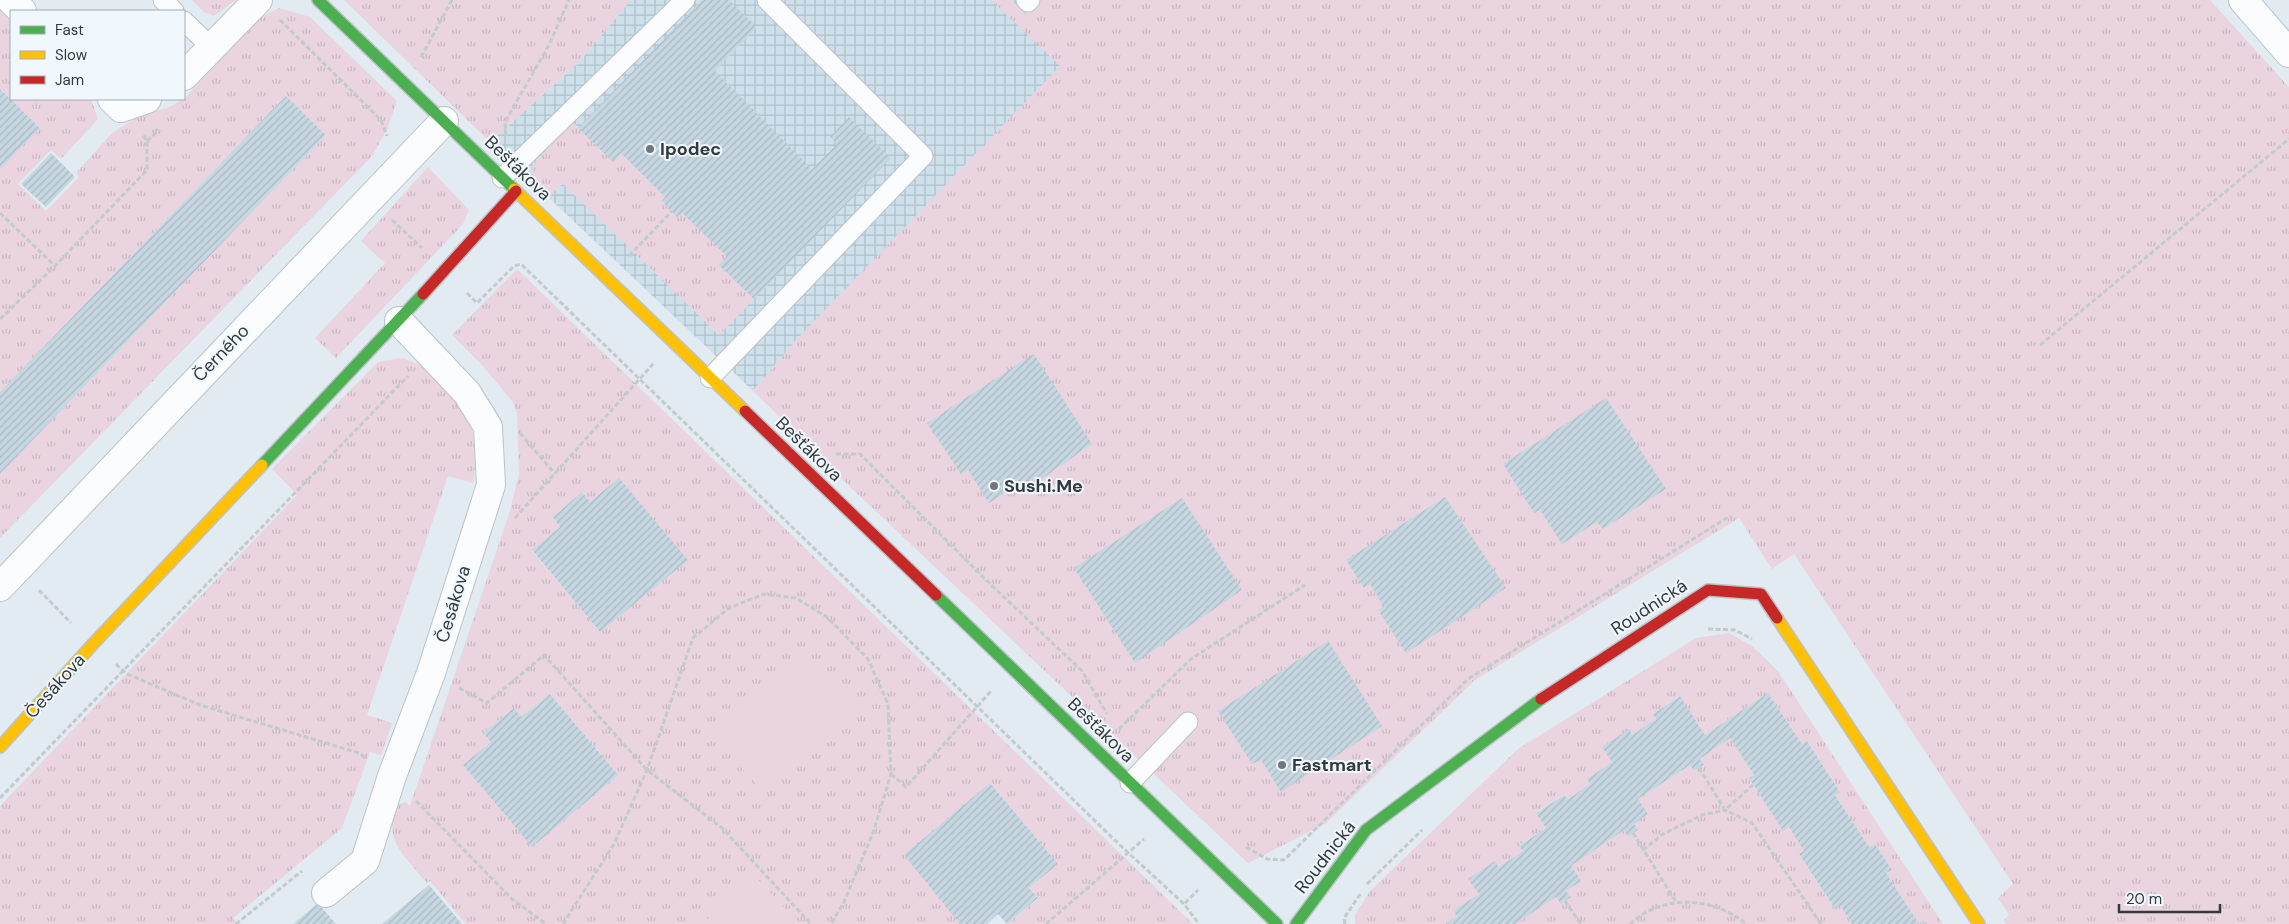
<svg xmlns="http://www.w3.org/2000/svg" width="2289" height="924" viewBox="0 0 2289 924" font-family="'DM Sans',sans-serif">
  <defs>
    <pattern id="industrial-grid" width="8" height="8" patternUnits="userSpaceOnUse" patternTransform="scale(1.25)"><rect width="8" height="8" fill="#cde0eb"/><path d="M0 4h8M4 0v8" fill="none" stroke="#b0c1cb"/></pattern>
    <pattern id="grass-tufts" width="24" height="20" patternUnits="userSpaceOnUse" patternTransform="scale(1.25)"><rect width="24" height="20" fill="#e9d4df"/><path d="M3 7l-1-3M5 7V3M7 7l1-3M15 17l-1-3M17 17v-4M19 17l1-3" fill="none" stroke="#c8b7c0"/></pattern>
    <pattern id="building-hatch" width="6" height="6" patternUnits="userSpaceOnUse" patternTransform="scale(1.25)"><rect width="6" height="6" fill="#c6d7e2"/><path d="M-1 1l2-2M0 6l6-6M5 7l2-2" fill="none" stroke="#abb9c3"/></pattern>
  </defs>
  <rect width="100%" height="100%" fill="#e1ebf1"/>
  <!-- industrial -->
  <path fill="url(#industrial-grid)" d="M 631,0 L 1161,0 L 798,338 L 753,391 L 490,142 L 577,64 Z"/>
  <!-- grass -->
  <path fill="url(#grass-tufts)" fill-rule="evenodd" d="M 192,0 L 236,0 L 214,16 L 204,12 Z
    M 344,0 L 631,0 L 577,64 L 490,142 Z
    M 991,0 L 1011,0 L 1027,15 L 1041,0 L 2210,0 L 2289,87 L 2289,924 L 2006,924 L 2004,920 L 2009,915 L 1998,898 L 2013,884 L 1794,554 L 1772,569 L 1739,518 L 1475,680 L 1325,824 L 1248,863 L 808,447 L 807,444 L 753,391 L 798,338 L 1060,66 Z
    M 0,7 L 11,18 L 11,99 L 91,99 L 98,119 L 61,159 L 51,150 L 18,184 L 46,211 L 79,177 L 76,173 L 112,133 L 141,115 L 167,108 L 184,99 L 259,18 L 279,8 L 310,17 L 397,101 L 387,129 L 373,155 L 0,538 L 0,474 L 326,135 L 286,96 L 0,392 L 0,168 L 40,128 L 0,89 Z
    M 572,121 L 613,162 L 621,153 L 665,197 L 662,201 L 679,217 L 682,213 L 727,256 L 719,265 L 754,299 L 719,335 L 563,184 L 548,197 L 534,181 L 532,166 Z
    M 428,167 L 469,210 L 463,224 L 336,358 L 315,338 L 385,263 L 361,241 Z
    M 517,269 L 1193,924 L 1007,924 L 1038,899 L 1029,888 L 1058,864 L 990,783 L 960,924 L 466,924 L 430,881 L 427,883 C 407,859 379,837 399,804 L 406,802 L 410,806 L 509,514 L 519,474 L 517,413 L 513,402 L 481,364 L 452,335 ZM 582,492 L 590,502 L 687,560 L 600,632 L 532,551 L 560,527 L 553,517 ZM 550,694 L 618,775 L 531,846 L 464,765 L 491,742 L 484,732 L 514,708 L 521,717 Z
    M 403,358 L 422,366 L 456,398 L 468,416 L 477,448 L 473,483 L 448,476 L 367,715 L 392,723 L 381,755 L 370,752 L 342,828 L 233,918 L 237,924 L 0,924 L 0,806 L 297,495 L 272,469 L 378,362 Z
    M 1729,633 L 1752,646 L 1778,671 L 1943,924 L 1927,924 L 1924,920 L 1919,924 L 1886,873 L 1892,870 L 1875,844 L 1869,847 L 1835,795 L 1840,791 L 1807,741 L 1802,744 L 1768,693 L 1705,735 L 1679,696 L 1653,714 L 1656,719 L 1632,735 L 1629,730 L 1612,762 L 1588,779 L 1590,784 L 1567,800 L 1563,795 L 1536,812 L 1546,828 L 1519,845 L 1523,851 L 1499,867 L 1495,862 L 1479,894 L 1454,911 L 1457,916 L 1445,924 L 1355,924 L 1355,915 L 1370,891 L 1518,749 L 1696,638 Z
    M 1730,738 L 1754,775 L 1749,778 L 1753,785 L 1783,830 L 1789,827 L 1804,851 L 1799,855 L 1834,908 L 1840,905 L 1852,924 L 1515,924 L 1556,897 L 1561,904 L 1570,898 L 1566,891 L 1571,866 L 1624,830 L 1628,837 L 1638,831 L 1634,824 L 1648,814 L 1638,799 L 1690,765 L 1694,771 L 1704,766 L 1700,759 Z"/>
  <!-- pitch -->
  <path fill="#e9d4df" d="M 806,652 L 855,708 L 761,790 L 712,734 Z
    M 754,875 L 797,921 L 794,924 L 702,924 Z"/>
  <!-- building -->
  <path fill="url(#building-hatch)" d="M 702,0 L 729,0 L 757,27 L 715,71 L 812,169 L 837,144 L 830,137 L 849,117 L 891,158 L 754,299 L 719,265 L 727,256 L 682,213 L 678,218 L 662,201 L 665,197 L 621,153 L 613,162 L 578,128 Z
    M 0,89 L 40,128 L 0,169 Z
    M 286,96 L 326,135 L 0,474 L 0,392 Z
    M 51,153 L 75,177 L 46,207 L 21,184 Z
    M 1034,354 L 1092,444 L 1030,487 L 1025,480 L 989,503 L 968,470 L 961,474 L 927,423 Z
    M 1606,398 L 1666,489 L 1603,529 L 1597,522 L 1562,544 L 1540,510 L 1534,513 L 1503,464 Z
    M 619,478 L 688,560 L 600,632 L 532,550 L 560,527 L 553,517 L 582,492 L 590,502 Z
    M 1445,497 L 1506,588 L 1406,653 L 1378,610 L 1384,607 L 1370,584 L 1364,588 L 1346,560 Z
    M 1182,498 L 1242,590 L 1135,663 L 1074,568 Z
    M 1328,641 L 1382,726 L 1281,792 L 1261,760 L 1252,764 L 1218,711 Z
    M 1768,693 L 1802,744 L 1807,741 L 1840,792 L 1835,795 L 1869,847 L 1875,844 L 1892,870 L 1886,873 L 1919,924 L 1924,920 L 1927,924 L 1852,924 L 1840,905 L 1835,909 L 1799,854 L 1804,851 L 1789,827 L 1783,831 L 1749,778 L 1754,775 L 1730,738 L 1700,759 L 1704,765 L 1694,771 L 1690,765 L 1638,799 L 1648,814 L 1634,824 L 1638,830 L 1628,837 L 1624,830 L 1571,866 L 1581,881 L 1566,891 L 1571,897 L 1561,904 L 1556,897 L 1515,924 L 1445,924 L 1457,916 L 1453,911 L 1479,894 L 1468,879 L 1495,861 L 1499,867 L 1523,851 L 1519,846 L 1546,828 L 1536,813 L 1564,795 L 1567,800 L 1590,784 L 1587,779 L 1612,762 L 1602,747 L 1629,729 L 1632,735 L 1656,719 L 1653,714 L 1680,696 L 1705,735 Z
    M 550,694 L 618,775 L 532,847 L 463,765 L 491,742 L 483,733 L 514,708 L 521,717 Z
    M 990,783 L 1058,864 L 1029,888 L 1038,898 L 1007,924 L 998,914 L 987,924 L 960,924 L 904,855 Z
    M 429,885 L 462,924 L 382,924 Z
    M 318,903 L 336,924 L 293,924 Z"/>
  <g fill="none" stroke-linecap="round" stroke-linejoin="round">
    <!-- lane casing -->
    <g stroke="#bbc3c8" stroke-width="21">
      <path id="lane" d="M 163,0 L 174,11
        M 1026,0 L 1028,2 L 1030,0
        M 184,21 L 211,47
        M 502,178 L 685,0
        M 710,378 L 923,156 L 767,0
        M 1130,783 L 1188,722"/>
    </g>
    <!-- street casing -->
    <g stroke="#bbc3c8" stroke-width="30">
      <path id="street" d="M 11,0 L 22,11
        M 2243,0 L 2289,53
        M 184,76 L 258,0
        M 112,99 L 121,108 L 147,99
        M 0,587 L 444,121
        M 326,893 L 365,861 L 392,776 L 431,673 L 491,485 L 488,427 L 467,393 L 399,321"/>
    </g>
    <!-- fast casing -->
    <g stroke="#bbc3c8" stroke-width="14">
      <path id="fast" d="M 318,0 L 514,189
        M 262,465 L 423,294
        M 936,595 L 1277,924
        M 1296,924 L 1366,830 L 1541,699"/>
    </g>
    <!-- slow casing -->
    <g stroke="#bbc3c8" stroke-width="14">
      <path id="slow" d="M 514,189 L 745,411
        M 1777,618 L 1979,924
        M 0,747 L 93,644 L 262,465"/>
    </g>
    <!-- jam casing -->
    <g stroke="#bbc3c8" stroke-width="14">
      <path id="jam" d="M 423,294 L 516,191
        M 745,411 L 936,595
        M 1541,699 L 1708,590 L 1761,594 L 1777,618"/>
    </g>
    <!-- path -->
    <path stroke="#c5cacb" stroke-width="3" stroke-dasharray="5 2.5" stroke-linecap="butt" d="M 280,20 L 381,120 L 387,136
      M 421,57 L 452,0
      M 506,136 L 505,122 L 549,45 L 569,0
      M 147,141 L 159,130
      M 0,213 L 55,266
      M 392,220 L 422,248
      M 629,256 L 672,211
      M 467,293 L 477,303 L 514,266 L 521,264 L 1122,847 L 1184,904 L 1199,924
      M 0,319 L 55,266 L 147,170 L 147,141 L 142,134
      M 2040,345 L 2289,139
      M 520,433 L 555,474
      M 836,454 L 860,454 L 986,580 L 1082,671 L 1107,714
      M 515,518 L 653,364
      M 39,590 L 71,623
      M 1708,629 L 1735,630 L 1752,639
      M 116,664 L 127,674 L 200,705 L 359,753 L 366,758
      M 459,688 L 487,703 L 544,655 L 647,770 L 722,828 L 811,924
      M 1119,729 L 1191,659 L 1305,585
      M 1699,768 L 1725,810 L 1753,785
      M 891,774 L 906,787 L 991,691
      M 0,798 L 408,376
      M 416,801 L 512,899 L 546,924
      M 1633,833 L 1676,902
      M 1246,847 L 1267,859 L 1284,860 L 1468,679 L 1730,516
      M 1643,850 L 1663,834 L 1702,815 L 1725,810 L 1752,823 L 1821,924
      M 1367,884 L 1422,830
      M 1565,901 L 1581,924
      M 1185,903 L 1198,890
      M 236,924 L 302,871
      M 563,924 L 614,844 L 647,770 L 693,638 L 729,608 L 764,594 L 796,598 L 827,617 L 868,659 L 888,704 L 891,774 L 873,833 L 844,902 L 831,924
      M 1046,924 L 1144,839
      M 1345,924 L 1344,918 L 1361,893
      M 1630,924 C 1662,894 1713,896 1746,924"/>
    <!-- lane -->
    <use href="#lane" stroke="#fafcfd" stroke-width="19"/>
    <!-- street -->
    <use href="#street" stroke="#fafcfd" stroke-width="28"/>
    <!-- fast -->
    <use href="#fast" stroke="#4caf50" stroke-width="11"/>
    <!-- slow -->
    <use href="#slow" stroke="#ffc107" stroke-width="11"/>
    <!-- jam -->
    <use href="#jam" stroke="#c62828" stroke-width="11"/>
  </g>
  <!-- markers -->
  <g fill="#70787d" stroke="#f1f8fd" stroke-width="2">
    <circle cx="650" cy="149" r="5"/>
    <circle cx="994" cy="486" r="5"/>
    <circle cx="1282" cy="765" r="5"/>
  </g>
  <g text-anchor="middle" stroke-width="4" stroke-linejoin="round" paint-order="stroke">
    <!-- poi labels -->
    <g font-size="18" font-weight="bold" fill="#333a3e" stroke="#f1f8fd" text-anchor="start">
      <text x="660" y="155">Ipodec</text>
      <text x="1004" y="492">Sushi.Me</text>
      <text x="1292" y="771">Fastmart</text>
    </g>
    <!-- street labels -->
    <g font-size="18" fill="#333a3e" stroke="#f1f8fd">
      <text transform="translate(518 168) rotate(44)" y="6">Bešťákova</text>
      <text transform="translate(221 353) rotate(-46)" y="6">Černého</text>
      <text transform="translate(809 449) rotate(44)" y="6">Bešťákova</text>
      <text transform="translate(453 604) rotate(-73)" y="6">Česákova</text>
      <text transform="translate(1649 607) rotate(-33)" y="6">Roudnická</text>
      <text transform="translate(55 686) rotate(-48)" y="6">Česákova</text>
      <text transform="translate(1101 730) rotate(44)" y="6">Bešťákova</text>
      <text transform="translate(1325 857) rotate(-52)" y="6">Roudnická</text>
    </g>
  </g>
  <!-- legend -->
  <rect x="10" y="10" width="175" height="90" fill="#f1f8fd" stroke="#a5acb1"/>
  <rect x="20" y="26" width="25" height="8" fill="#4caf50" stroke="#a5acb1"/>
  <text x="55" y="35" font-size="15" fill="#333a3e">Fast</text>
  <rect x="20" y="51" width="25" height="8" fill="#ffc107" stroke="#a5acb1"/>
  <text x="55" y="60" font-size="15" fill="#333a3e">Slow</text>
  <rect x="20" y="76" width="25" height="8" fill="#c62828" stroke="#a5acb1"/>
  <text x="55" y="85" font-size="15" fill="#333a3e">Jam</text>
  <!-- scale -->
  <path d="M2119 904v8h101v-8" fill="none" stroke="#333a3e" stroke-width="2.5"/>
  <text x="2126" y="904" font-size="15" fill="#333a3e" stroke="#f1f8fd" stroke-width="4" paint-order="stroke">20 m</text>
</svg>
